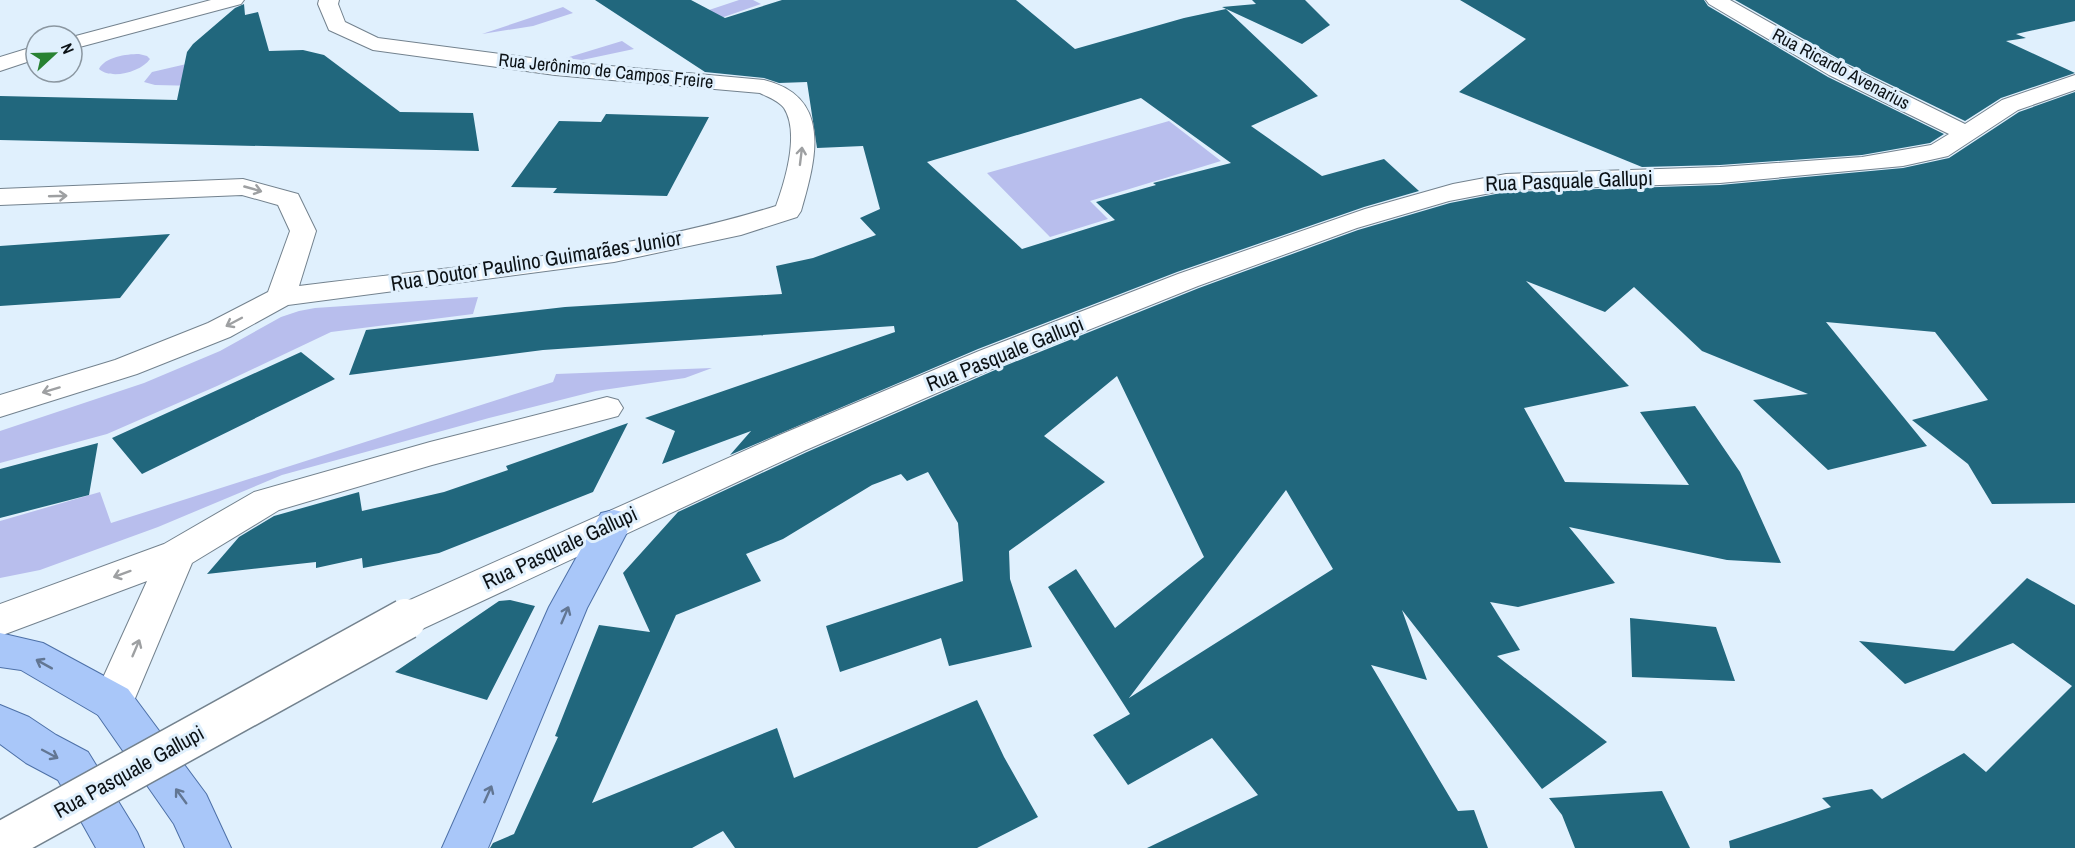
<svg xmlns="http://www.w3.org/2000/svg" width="2075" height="848" viewBox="0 0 2075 848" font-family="'Archivo Narrow',sans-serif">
  <rect width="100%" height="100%" fill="#e0f0fd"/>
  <!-- green -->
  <path fill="#b8beed" d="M 739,0 L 753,0 L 761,4 L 701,25 L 688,17 Z
    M 563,7 L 573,13 L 533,26 L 482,34 Z
    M 622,41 L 634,49 L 582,60 L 566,58 Z
    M 139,54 L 147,56 L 150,59 C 141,72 111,80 99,69 C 105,57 126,54 139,54 Z
    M 208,59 L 242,87 L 155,85 L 144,82 L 152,72 Z
    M 1169,121 L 1221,161 L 1090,201 L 1108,219 L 1050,237 L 987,173 Z
    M 478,297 L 473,314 L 331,332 L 217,386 L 107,434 L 0,463 L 0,431 L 144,383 L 220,351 L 281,317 L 299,311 L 315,308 Z
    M 712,368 L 685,378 L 596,391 L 489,418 L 282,475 L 158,527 L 40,570 L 0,578 L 0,521 L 100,492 L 111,523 L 553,382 L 556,374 Z"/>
  <!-- building -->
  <path fill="#21677d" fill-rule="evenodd" d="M 595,0 L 691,0 L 725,18 L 782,0 L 1016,0 L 1075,49 L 1184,18 L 1226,9 L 1318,96 L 1251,126 L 1322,176 L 1384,159 L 1419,191 L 1364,207 L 1177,272 L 978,349 L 730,455 L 751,431 L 662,464 L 675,431 L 645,418 L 895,332 L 894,326 L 543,350 L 349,375 L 366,330 L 565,307 L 782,294 L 776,266 L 813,258 L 876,235 L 860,218 L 880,209 L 863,146 L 817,148 L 807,82 L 779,83 L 764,78 L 705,72 ZM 1141,98 L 1231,163 L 1153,183 L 1156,185 L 1096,202 L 1115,220 L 1022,249 L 927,162 Z
    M 1252,0 L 1305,0 L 1330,25 L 1302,44 L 1222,7 L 1256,4 Z
    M 1460,0 L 1704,0 L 1708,6 L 1828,77 L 1944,134 L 1930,143 L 1862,155 L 1720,165 L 1642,167 L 1459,92 L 1526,39 Z
    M 1735,0 L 2075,0 L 2075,21 L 2016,34 L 2026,38 L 2006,41 L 2075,73 L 2001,98 L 1965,121 L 1846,63 Z
    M 244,4 L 245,15 L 258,12 L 269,51 L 303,50 L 324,55 L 400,112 L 473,113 L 479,151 L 0,140 L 0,96 L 177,100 L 187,52 L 193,44 L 235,8 Z
    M 2075,92 L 2075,503 L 1992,504 L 1968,464 L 1912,420 L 1988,400 L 1935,332 L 1826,322 L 1927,446 L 1828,470 L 1753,400 L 1808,394 L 1702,351 L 1634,287 L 1605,312 L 1526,281 L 1629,386 L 1524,408 L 1565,482 L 1689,485 L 1640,412 L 1695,406 L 1740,472 L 1781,563 L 1727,560 L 1569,527 L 1615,583 L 1518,607 L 1490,602 L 1520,650 L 1497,656 L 1607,742 L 1542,789 L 1402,610 L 1427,680 L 1371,665 L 1458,811 L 1474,810 L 1488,848 L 1147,848 L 1258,795 L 1212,738 L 1128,785 L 1093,735 L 1130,714 L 1048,587 L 1076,569 L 1115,628 L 1204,557 L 1117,376 L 1044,436 L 1105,482 L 1009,551 L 1010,579 L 1032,647 L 949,666 L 941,638 L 840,672 L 826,626 L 963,581 L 958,523 L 928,472 L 907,481 L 901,474 L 872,485 L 783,539 L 746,554 L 761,581 L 676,615 L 592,803 L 777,728 L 794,778 L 977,700 L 1004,757 L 1038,817 L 977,848 L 735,848 L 723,831 L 692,848 L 490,848 L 493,843 L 514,834 L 558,737 L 555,736 L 599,625 L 650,632 L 623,573 L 678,512 L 807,452 L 1002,367 L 1199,288 L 1358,230 L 1450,203 L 1506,192 L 1720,185 L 1903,168 L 1949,158 L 2019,112 ZM 1286,490 L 1333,569 L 1129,698 L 1227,568 Z
    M 606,114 L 709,117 L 667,196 L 553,193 L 557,188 L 511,187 L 559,121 L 601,122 Z
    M 170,234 L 120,298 L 0,306 L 0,246 Z
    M 301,352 L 335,379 L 142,474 L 112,438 Z
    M 628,423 L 593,492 L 439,553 L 363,568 L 362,558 L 316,568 L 316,562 L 207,574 L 239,537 L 274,516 L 359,492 L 362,511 L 444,492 L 508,470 L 506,466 Z
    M 98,443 L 89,495 L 0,518 L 0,469 Z
    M 2027,578 L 2075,605 L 2075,848 L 1730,848 L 1729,841 L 1831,807 L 1822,798 L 1872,789 L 1882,799 L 1964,753 L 1986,772 L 2072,686 L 2013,643 L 1905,684 L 1859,641 L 1954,651 Z
    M 510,600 L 535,606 L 487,700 L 395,672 L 499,601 Z
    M 1630,618 L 1716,627 L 1735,681 L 1632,677 Z
    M 1662,791 L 1690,848 L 1575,848 L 1562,815 L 1549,798 Z"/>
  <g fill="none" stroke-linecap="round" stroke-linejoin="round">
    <!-- street casing -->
    <g stroke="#73828e" stroke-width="2">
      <path id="street" d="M 211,0 L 244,0 L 241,4 L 72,49 L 72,37 Z
        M 319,0 L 339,0 L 338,4 L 345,22 L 378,38 L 555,61 L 764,80 C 833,97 816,159 801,211 L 797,217 L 741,235 L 614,262 L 288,305 L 230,337 L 137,374 L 0,417 L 0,395 L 115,360 L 208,323 L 268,292 L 290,231 L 278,205 L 242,195 L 0,205 L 0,189 L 243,179 L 298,194 L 316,231 L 299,286 C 459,266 622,254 776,206 C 785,181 800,133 784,108 C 779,101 768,97 760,93 L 555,75 L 373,50 L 329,30 L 318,4 Z
        M 1706,0 L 1730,0 L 1845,65 L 1965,124 L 2002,100 L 2075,75 L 2075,90 L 2018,110 L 1948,156 L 1903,166 L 1720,183 L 1506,190 L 1449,201 L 1357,228 L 1198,286 L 1001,365 L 806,450 L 420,630 L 406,635 L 392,630 L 386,619 L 392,608 L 782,434 L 979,351 L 1178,274 L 1365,209 L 1453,184 L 1506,174 L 1720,167 L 1862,157 L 1931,145 L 1949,134 L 1829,75 L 1709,4 Z
        M 36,46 L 36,59 L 0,71 L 0,57 Z
        M 607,397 L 618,400 L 623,408 L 618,416 L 432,465 L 279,510 L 192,563 L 128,715 L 113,720 L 98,715 L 92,702 L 147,581 L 0,636 L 0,604 L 164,544 L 254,492 L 430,442 Z"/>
    </g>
    <!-- primary casing -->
    <g stroke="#4d70a7" stroke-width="2">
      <path id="primary" d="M 614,510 L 627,513 L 632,523 L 587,608 L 488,848 L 442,848 L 549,607 L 601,513 Z
        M 0,633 L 43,643 L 128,689 L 206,794 L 231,848 L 185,848 L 174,824 L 98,715 L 21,670 L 0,667 Z
        M 0,705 L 29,717 L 56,735 L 88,752 L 137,832 L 144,848 L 96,848 L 58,780 L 26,763 L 0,744 Z"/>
    </g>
    <!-- street -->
    <use href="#street" fill="#fff" fill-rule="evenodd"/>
    <!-- primary -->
    <use href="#primary" fill="#a9c7f9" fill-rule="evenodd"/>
    <!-- street-bridge casing -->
    <g stroke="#73828e" stroke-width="43" stroke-linecap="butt">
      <path id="street-bridge" d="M 0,843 L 406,619"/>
    </g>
    <!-- street-bridge -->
    <use href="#street-bridge" stroke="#fff" stroke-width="40"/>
  </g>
  <!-- one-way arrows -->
  <defs><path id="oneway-shaft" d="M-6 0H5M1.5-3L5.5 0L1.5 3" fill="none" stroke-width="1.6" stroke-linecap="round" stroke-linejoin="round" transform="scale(1.5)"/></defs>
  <g stroke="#9ea0a2">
    <use href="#oneway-shaft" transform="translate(801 156) rotate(-83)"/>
    <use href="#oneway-shaft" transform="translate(253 189) rotate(16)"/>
    <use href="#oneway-shaft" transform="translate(58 196) rotate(-2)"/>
    <use href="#oneway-shaft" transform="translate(234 322) rotate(152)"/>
    <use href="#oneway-shaft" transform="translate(51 390) rotate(163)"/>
    <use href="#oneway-shaft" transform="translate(122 574) rotate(160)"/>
    <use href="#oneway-shaft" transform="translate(136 648) rotate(-67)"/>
  </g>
  <g stroke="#627693">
    <use href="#oneway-shaft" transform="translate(565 615) rotate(-67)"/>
    <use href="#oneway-shaft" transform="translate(44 664) rotate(-151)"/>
    <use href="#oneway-shaft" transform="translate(50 754) rotate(28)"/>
    <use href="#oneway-shaft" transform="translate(488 794) rotate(-66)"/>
    <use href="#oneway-shaft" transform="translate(181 796) rotate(-126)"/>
  </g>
  <g text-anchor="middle" stroke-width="6" stroke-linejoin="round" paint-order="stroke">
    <!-- far-street labels -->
    <g font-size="18" fill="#0c1216" stroke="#e0f0fd">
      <text transform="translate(1841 69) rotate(28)" y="6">Rua Ricardo Avenarius</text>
      <text transform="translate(606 71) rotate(6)" y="6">Rua Jerônimo de Campos Freire</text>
    </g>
    <!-- street labels -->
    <g font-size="21" fill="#0c1216" stroke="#e0f0fd">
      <text transform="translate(1569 181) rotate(-2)" y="7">Rua Pasquale Gallupi</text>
      <text transform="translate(536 261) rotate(-9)" y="7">Rua Doutor Paulino Guimarães Junior</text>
      <text transform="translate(1005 354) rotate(-22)" y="7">Rua Pasquale Gallupi</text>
      <text transform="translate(560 548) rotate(-25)" y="7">Rua Pasquale Gallupi</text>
      <text transform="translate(129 772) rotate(-29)" y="7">Rua Pasquale Gallupi</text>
    </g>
  </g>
  <!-- north arrow -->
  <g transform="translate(54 54) rotate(68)"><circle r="28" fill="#e0f0fd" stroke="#8b97a1" stroke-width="1.5"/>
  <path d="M0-4.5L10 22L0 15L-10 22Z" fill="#288232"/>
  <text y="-9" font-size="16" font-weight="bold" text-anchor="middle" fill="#0c1216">N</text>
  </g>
</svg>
